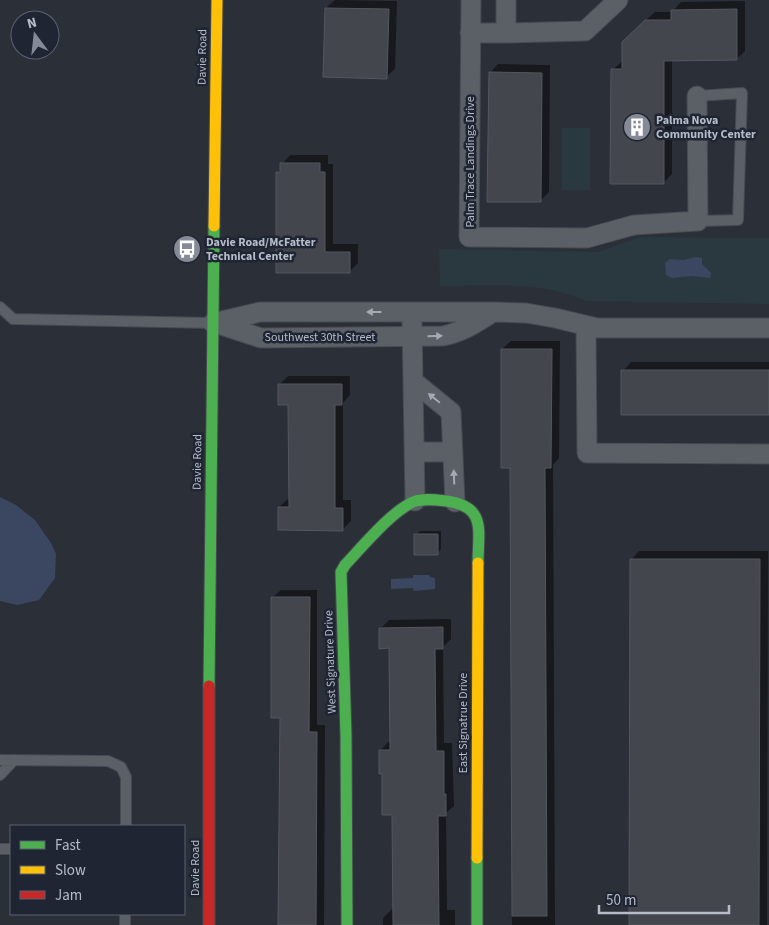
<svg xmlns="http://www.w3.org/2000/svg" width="769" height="925" viewBox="0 0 769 925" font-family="'Source Sans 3',sans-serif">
  <rect width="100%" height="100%" fill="#2b2f38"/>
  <!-- green -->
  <path fill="#29393f" d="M 562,128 L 590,128 L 590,190 L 562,190 Z
    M 640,237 L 769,238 L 769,304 L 586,301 C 541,280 489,286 440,286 L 439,249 L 599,252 Z"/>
  <!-- water -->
  <path fill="#3b4761" d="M 696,257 L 702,258 L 702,264 L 711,273 L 710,278 L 692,276 L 672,278 L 666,275 L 665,263 L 670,259 L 683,260 Z
    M 0,497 L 16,505 L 35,520 L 51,543 L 56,554 L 55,578 L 39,600 L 17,605 L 0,601 Z
    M 413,575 L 429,575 L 430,577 L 435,578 L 435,589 L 414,591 L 413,588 L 391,589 L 391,579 L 413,578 Z"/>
  <!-- shadow -->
  <path fill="#0007" d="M 335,0 L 397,1 L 395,69 L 386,77 L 326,8 Z
    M 745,1 L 745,51 L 737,59 L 672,60 L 672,174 L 663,183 L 612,70 L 623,61 L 632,33 L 655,12 L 672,12 L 681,2 Z
    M 498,64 L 550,65 L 549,192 L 540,201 L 490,73 Z
    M 290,155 L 328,155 L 328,164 L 333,164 L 333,244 L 358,244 L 358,263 L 350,271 L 278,272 L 277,172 L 282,168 L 282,164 Z
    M 511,341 L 560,341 L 559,458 L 553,465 L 555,925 L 512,925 L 511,467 L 502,349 Z
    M 631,362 L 769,362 L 769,415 L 623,371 Z
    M 288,376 L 350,376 L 350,395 L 343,403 L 343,500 L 351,500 L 351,521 L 343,529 L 279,507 L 288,499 L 290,499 L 289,404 L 279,385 Z
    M 420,531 L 441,531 L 441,549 L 437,554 L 416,535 Z
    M 639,551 L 768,551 L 767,925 L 630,925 L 631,560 Z
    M 281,590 L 317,590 L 317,725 L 325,725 L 324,925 L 280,925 L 281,717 L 272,598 Z
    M 451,619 L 451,639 L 443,647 L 444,743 L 452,743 L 454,806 L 446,813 L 447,910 L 455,910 L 455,925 L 383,925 L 383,918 L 392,909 L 394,909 L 393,814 L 383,772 L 380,751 L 388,742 L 391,742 L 390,647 L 380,629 L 389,620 Z"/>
  <!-- building -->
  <path fill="#43464d" stroke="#53575f" d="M 325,8 L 389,9 L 387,79 L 323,77 Z
    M 737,9 L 737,60 L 664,61 L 664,184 L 610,184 L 611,69 L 622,69 L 622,42 L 645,20 L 671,20 L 671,10 Z
    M 489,72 L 542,73 L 541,202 L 487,202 Z
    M 280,163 L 320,163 L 320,172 L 325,172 L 325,252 L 350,252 L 350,273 L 276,273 L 276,172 L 280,172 Z
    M 501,349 L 552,349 L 551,468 L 545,468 L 547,916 L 512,916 L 510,468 L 501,468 Z
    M 621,370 L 769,370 L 769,415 L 621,415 Z
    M 278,384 L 342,384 L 342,405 L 335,405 L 335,508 L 343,508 L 343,531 L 278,530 L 278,507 L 289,507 L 288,405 L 278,405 Z
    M 414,534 L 438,534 L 438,555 L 414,555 Z
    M 630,559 L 760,559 L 759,925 L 629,925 Z
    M 271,597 L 310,597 L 309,732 L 317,732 L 316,925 L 278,925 L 280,718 L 271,718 Z
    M 443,627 L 443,649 L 435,649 L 436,751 L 444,751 L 444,794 L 446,794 L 446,816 L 438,816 L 439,925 L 393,925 L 392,815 L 382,815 L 382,774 L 379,774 L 379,750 L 390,750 L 389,648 L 379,649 L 379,628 Z"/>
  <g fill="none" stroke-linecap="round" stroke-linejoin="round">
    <!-- lane casing -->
    <g stroke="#474a51" stroke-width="12">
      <path id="lane" d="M 697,96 L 742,93 L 738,220 L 698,221
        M 0,307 L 13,319 L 212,323
        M 0,760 L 108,761 L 121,767 L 126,777 L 126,826
        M 0,775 L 14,760
        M 0,849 L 11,849
        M 125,925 L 125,914"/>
    </g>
    <!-- street casing -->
    <g stroke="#474a51" stroke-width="21">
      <path id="street" d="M 471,0 L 469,237 L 587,238 L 634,225 L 698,221 L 697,96
        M 470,33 L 506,33 L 585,31 L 618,0
        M 506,33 L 506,0
        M 213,323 L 260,312 L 493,312 L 526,313 L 555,318 L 597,328 L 769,328
        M 215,323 L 261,338 L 443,336 C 463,332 476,323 493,312
        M 412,323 L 415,501
        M 586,326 L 587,453 L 769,454
        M 413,381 L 451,412 L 455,502
        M 414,452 L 453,452"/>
    </g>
    <!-- fast casing -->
    <g stroke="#474a51" stroke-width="13">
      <path id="fast" d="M 209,686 L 214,226
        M 347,925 L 346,736 L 341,572 L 345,565 C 362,547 391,512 413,502 C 423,498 437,500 447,501 C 487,507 478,531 478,563
        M 477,925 L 477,858"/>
    </g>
    <!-- slow casing -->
    <g stroke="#474a51" stroke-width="13">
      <path id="slow" d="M 214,226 L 217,0
        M 477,858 L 478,563"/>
    </g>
    <!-- jam casing -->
    <g stroke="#474a51" stroke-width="13">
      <path id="jam" d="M 209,686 L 209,925"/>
    </g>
    <!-- lane -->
    <use href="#lane" stroke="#5b5f66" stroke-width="10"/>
    <!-- street -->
    <use href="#street" stroke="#5b5f66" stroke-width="19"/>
    <!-- fast -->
    <use href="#fast" stroke="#4caf50" stroke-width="11"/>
    <!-- slow -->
    <use href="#slow" stroke="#ffc107" stroke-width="11"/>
    <!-- jam -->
    <use href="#jam" stroke="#c62828" stroke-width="11"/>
  </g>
  <!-- one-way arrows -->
  <defs><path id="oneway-solid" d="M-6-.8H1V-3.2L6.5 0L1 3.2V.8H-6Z" transform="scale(1.25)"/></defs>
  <g fill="#a4a9b4">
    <use href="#oneway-solid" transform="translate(374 312) rotate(180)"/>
    <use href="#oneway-solid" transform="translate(435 336) rotate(-1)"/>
    <use href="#oneway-solid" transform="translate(434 398) rotate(-141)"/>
    <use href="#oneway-solid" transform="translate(454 477) rotate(-92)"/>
  </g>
  <!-- icons -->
  <defs>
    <g id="building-disc" transform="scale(1.4375)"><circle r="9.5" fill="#858a96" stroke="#1f2533"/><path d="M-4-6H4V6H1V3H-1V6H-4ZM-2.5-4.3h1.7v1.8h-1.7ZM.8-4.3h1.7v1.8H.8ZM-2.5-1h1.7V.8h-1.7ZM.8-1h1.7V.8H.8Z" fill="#fff"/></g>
    <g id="bus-disc" transform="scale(1.4375)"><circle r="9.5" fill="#858a96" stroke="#1f2533"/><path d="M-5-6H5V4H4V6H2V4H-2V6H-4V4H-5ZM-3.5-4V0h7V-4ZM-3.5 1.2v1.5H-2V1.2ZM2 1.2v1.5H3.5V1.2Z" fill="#fff"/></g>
  </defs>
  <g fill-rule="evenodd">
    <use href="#building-disc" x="637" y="127"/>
    <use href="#bus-disc" x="187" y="249"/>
  </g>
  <g text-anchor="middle" stroke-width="5" stroke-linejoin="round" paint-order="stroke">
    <!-- street labels -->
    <g font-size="12" fill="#b6bbc8" stroke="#1f2533">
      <text transform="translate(202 57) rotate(-89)" y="4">Davie Road</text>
      <text transform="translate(470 162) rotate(-90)" y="4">Palm Trace Landings Drive</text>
      <text x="320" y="341">Southwest 30th Street</text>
      <text transform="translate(197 462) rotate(-89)" y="4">Davie Road</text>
      <text transform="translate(330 662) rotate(-92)" y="4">West Signature Drive</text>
      <text transform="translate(463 723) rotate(-90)" y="4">East Signatrue Drive</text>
      <text transform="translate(195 868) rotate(-90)" y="4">Davie Road</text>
    </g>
    <!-- poi labels -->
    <g font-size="12" font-weight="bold" fill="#b6bbc8" stroke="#1f2533" text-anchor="start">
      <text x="656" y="124">Palma Nova<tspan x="656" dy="14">Community Center</tspan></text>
      <text x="206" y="246">Davie Road/McFatter<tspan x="206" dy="14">Technical Center</tspan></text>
    </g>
  </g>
  <!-- legend -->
  <rect x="10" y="825" width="175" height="90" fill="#1f2533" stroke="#5b616f"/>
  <rect x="20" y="841" width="25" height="8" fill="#4caf50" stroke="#5b616f"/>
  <text x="55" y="850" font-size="15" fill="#b6bbc8">Fast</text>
  <rect x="20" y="866" width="25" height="8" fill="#ffc107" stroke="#5b616f"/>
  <text x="55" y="875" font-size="15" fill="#b6bbc8">Slow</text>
  <rect x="20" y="891" width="25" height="8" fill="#c62828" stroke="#5b616f"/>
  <text x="55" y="900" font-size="15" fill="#b6bbc8">Jam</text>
  <!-- north arrow -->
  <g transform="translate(35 35) rotate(345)"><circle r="24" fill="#1f2533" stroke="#5b616f"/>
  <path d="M0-4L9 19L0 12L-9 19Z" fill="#858a96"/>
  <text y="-8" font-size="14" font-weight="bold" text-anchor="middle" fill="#b6bbc8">N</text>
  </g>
  <!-- scale -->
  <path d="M599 905v8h130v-8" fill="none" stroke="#b6bbc8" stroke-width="2.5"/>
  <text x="606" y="905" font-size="15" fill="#b6bbc8" stroke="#1f2533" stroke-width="4" paint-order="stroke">50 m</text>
</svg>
